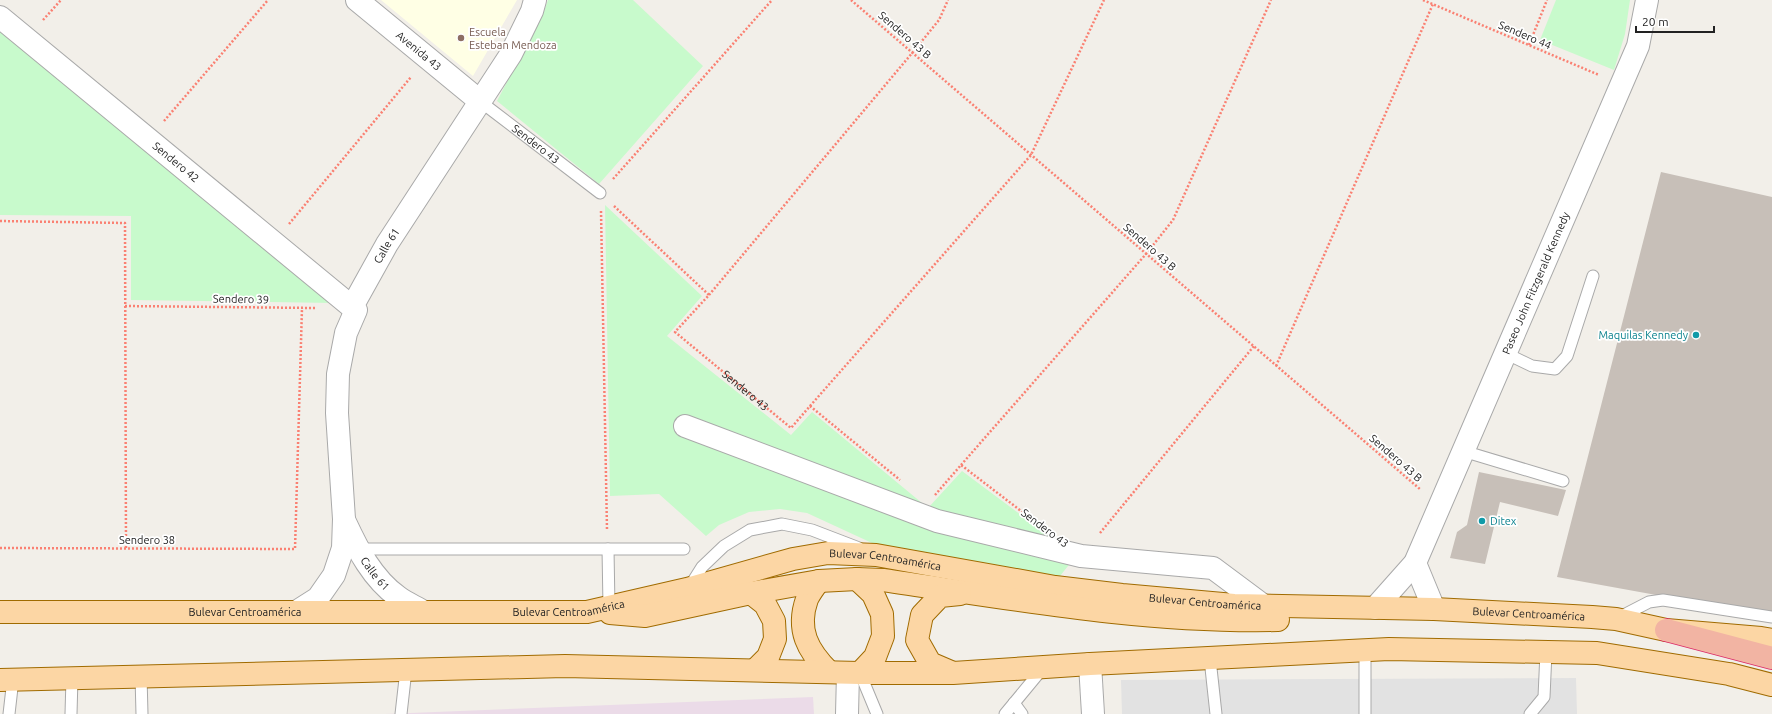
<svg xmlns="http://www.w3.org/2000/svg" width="1772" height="714" viewBox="0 0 1772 714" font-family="Ubuntu,sans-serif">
  <rect width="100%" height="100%" fill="#f2efe9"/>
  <!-- industrial -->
  <path fill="#ebdbe8" d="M 813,697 L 814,714 L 385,714 Z"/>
  <!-- education -->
  <path fill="#ffffe5" d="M 381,0 L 517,0 L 473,76 Z"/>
  <!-- park -->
  <path fill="#c8facc" d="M 548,0 L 633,0 L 703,66 L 599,184 L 497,101 L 544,11 Z
    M 1556,0 L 1630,0 L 1625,34 L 1614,70 L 1540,40 Z
    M 0,7 L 334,303 L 131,300 L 131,216 L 0,215 Z
    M 605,205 L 702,296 L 667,336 L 791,435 L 812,412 L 928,508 L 962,471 L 1076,556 L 1056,581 L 872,543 L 807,513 L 780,509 L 749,512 L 719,525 L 706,536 L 659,494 L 610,496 Z"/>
  <!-- parking -->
  <path fill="#e2e2e2" d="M 1576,678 L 1577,714 L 1122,714 L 1121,680 Z"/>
  <!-- building -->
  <path fill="#c7bfb8" d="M 1661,172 L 1772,197 L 1772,616 L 1557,577 Z
    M 1479,472 L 1566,490 L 1558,516 L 1500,502 L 1485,564 L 1450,558 L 1457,532 L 1467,525 Z"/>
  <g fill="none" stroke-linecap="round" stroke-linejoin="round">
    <!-- service casing -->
    <g stroke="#a9a9a9" stroke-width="13">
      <g id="service">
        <path id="s2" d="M 481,102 L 600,193"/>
        <path d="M 1505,353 L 1532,366 L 1555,369 L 1567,356 L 1593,276"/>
        <path d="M 1463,451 L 1563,481"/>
        <path d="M 357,549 L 684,549"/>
        <path d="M 608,549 L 609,607"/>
        <path d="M 690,586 L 702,567 L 724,546 L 750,530 L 782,524 L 812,530 L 859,548"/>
        <path d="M 1618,618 L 1649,602 L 1663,600 L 1772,617"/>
        <path d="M 1365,651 L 1365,714"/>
        <path d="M 1210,659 L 1216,714"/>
        <path d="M 860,673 L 877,714"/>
        <path d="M 141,676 L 142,714"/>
        <path d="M 1014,703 L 1022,714"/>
        <path d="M 9,714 L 13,679"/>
        <path d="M 71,714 L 72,678"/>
        <path d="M 401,714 L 406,670"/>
        <path d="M 1005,714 L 1043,668"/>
        <path d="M 1530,714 L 1544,697 L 1546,652"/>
      </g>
    </g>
    <!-- minor casing -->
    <g stroke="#a9a9a9" stroke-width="24">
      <g id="minor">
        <path id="s3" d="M 357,0 L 481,102"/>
        <path id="s4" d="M 0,17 L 352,307"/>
        <path d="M 685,426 L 937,521 L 1081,556 L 1213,568 L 1264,606"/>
        <path d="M 1090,664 L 1093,714"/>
        <path d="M 847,714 L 848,673"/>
      </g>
    </g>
    <!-- tertiary casing -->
    <g stroke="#a9a9a9" stroke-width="24">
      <g id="tertiary">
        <path id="s5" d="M 345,522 C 358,550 372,578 398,597 C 406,603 416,607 424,612"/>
        <path d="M 1415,563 L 1434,609"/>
        <path id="s6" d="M 1375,608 L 1415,563 L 1638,46 L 1647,0"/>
        <path id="s7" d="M 296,612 L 318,598 L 334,575 L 343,548 L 344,519 L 337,413 L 338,374 L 346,333 L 356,310 L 352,307 L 387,244 L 511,54 L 532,11 L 535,0"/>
      </g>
    </g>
    <!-- primary casing -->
    <g stroke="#a06b00" stroke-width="24">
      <g id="primary">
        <path d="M 857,579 L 873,594 L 882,614 L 883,636 L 875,657 L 860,673"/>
        <path d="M 819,581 C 815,586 810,593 807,599 C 796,630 808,651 829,672"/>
        <path d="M 751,593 L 765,604 L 774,621 L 775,639 L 768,657 L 755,670"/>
        <path id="s8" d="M 0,612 L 587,612 L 687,589 L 793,559 L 828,553 L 876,555 L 1055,587 L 1122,595 L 1234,605 L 1434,609 L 1592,617 L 1616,619 L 1666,630 L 1761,638 L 1772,640"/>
        <path d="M 610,613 L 645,616 L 751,593 L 819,581 L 857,579 L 883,580 C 1014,599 1145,623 1278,620"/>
        <path d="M 951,672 L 930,663 L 917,640 L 922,615 L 940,596 L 960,594"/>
        <path d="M 0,680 L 565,666 L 860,673 L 953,673 L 1090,664 L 1389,649 L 1597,653 L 1729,674 L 1772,685"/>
      </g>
    </g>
    <!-- trunk casing -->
    <g stroke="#dc2a67" stroke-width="24">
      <path id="trunk" d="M 1666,630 L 1772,658"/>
    </g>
    <!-- path -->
    <g stroke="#fa8072" stroke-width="2.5" stroke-dasharray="2 2" stroke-linecap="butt">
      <path d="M 851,0 L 1421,490"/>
      <path d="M 1423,0 L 1599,75"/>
      <path d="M 43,20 L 61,0"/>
      <path d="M 1529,45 L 1547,0"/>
      <path d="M 164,121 L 268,0"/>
      <path d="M 613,179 L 772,0"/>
      <path id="s1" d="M 614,206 L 709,295 L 675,332 L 791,428 L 810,406 L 900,480"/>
      <path d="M 601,211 L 607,530"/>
      <path d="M 0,221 L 125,223 L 126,548"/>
      <path d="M 289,224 L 411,77"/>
      <path d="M 709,295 L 913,52 L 939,20 L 948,0"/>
      <path d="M 125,306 L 315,308"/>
      <path d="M 1276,366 L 1433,4"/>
      <path d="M 810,406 L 1031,155 L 1104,0"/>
      <path d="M 961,465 L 1146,254 L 1173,220 L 1271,0"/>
      <path d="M 935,495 L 961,465 L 1029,517"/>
      <path d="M 1100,533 L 1254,346"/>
      <path d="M 0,548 L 295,549 L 302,308"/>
    </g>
    <!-- service -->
    <use href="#service" stroke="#fff" stroke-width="11"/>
    <!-- minor -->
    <use href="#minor" stroke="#fff" stroke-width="22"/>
    <!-- tertiary -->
    <use href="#tertiary" stroke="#fff" stroke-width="22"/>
    <!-- primary -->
    <use href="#primary" stroke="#fcd6a4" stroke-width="22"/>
    <!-- trunk -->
    <use href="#trunk" stroke="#f2b4a3" stroke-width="22"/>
  </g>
  <!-- markers -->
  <circle fill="#8d6e63" stroke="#fff" stroke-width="1.5" cx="461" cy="38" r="4"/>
  <g fill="#0f9aa8" stroke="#fff" stroke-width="1.5">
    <circle cx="1696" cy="335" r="4"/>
    <circle cx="1482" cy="521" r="4"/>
  </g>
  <g text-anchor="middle" stroke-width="3.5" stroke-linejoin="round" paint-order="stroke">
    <!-- education labels -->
    <g font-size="11" fill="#785e54" stroke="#fff" text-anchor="start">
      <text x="469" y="36">Escuela<tspan x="469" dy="13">Esteban Mendoza</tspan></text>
    </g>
    <!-- street labels -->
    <g font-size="11" fill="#222" stroke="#fff">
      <text transform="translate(905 35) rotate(41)" y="4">Sendero 43 B</text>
      <text transform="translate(1525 35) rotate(23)" y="4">Sendero 44</text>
      <text dy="4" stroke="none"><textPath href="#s3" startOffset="80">Avenida 43</textPath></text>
      <text dy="4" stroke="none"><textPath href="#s2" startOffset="69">Sendero 43</textPath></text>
      <text dy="4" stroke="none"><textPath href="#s4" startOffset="228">Sendero 42</textPath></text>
      <text dy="4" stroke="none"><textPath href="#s7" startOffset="399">Calle 61</textPath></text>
      <text transform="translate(1150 247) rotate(41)" y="4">Sendero 43 B</text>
      <text dy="4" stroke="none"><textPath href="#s6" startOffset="365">Paseo John Fitzgerald Kennedy</textPath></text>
      <text transform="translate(241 299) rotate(1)" y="4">Sendero 39</text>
      <text dy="4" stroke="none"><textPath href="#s1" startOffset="272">Sendero 43</textPath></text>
      <text transform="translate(1396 458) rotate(41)" y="4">Sendero 43 B</text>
      <text transform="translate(1045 528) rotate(37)" y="4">Sendero 43</text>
      <text x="147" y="544">Sendero 38</text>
      <text dy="4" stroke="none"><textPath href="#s8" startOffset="893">Bulevar Centroamérica</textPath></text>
      <text dy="4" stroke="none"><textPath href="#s5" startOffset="60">Calle 61</textPath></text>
      <text dy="4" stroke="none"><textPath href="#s8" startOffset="1216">Bulevar Centroamérica</textPath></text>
      <text dy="4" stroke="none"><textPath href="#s8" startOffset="569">Bulevar Centroamérica</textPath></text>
      <text dy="4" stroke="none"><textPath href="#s8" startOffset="245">Bulevar Centroamérica</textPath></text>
      <text dy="4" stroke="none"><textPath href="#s8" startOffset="1540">Bulevar Centroamérica</textPath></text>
    </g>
    <!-- culture labels -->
    <g font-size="11" fill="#0d838f" stroke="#fff" text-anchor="end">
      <text x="1688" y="339">Maquilas Kennedy</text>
      <text x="1490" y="525" text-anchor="start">Ditex</text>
    </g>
  </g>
  <!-- scale -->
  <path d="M1636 26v6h78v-6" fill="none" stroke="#222222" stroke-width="2"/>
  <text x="1642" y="26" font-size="12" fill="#222222" stroke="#ffffff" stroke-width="3" paint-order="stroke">20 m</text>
</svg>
